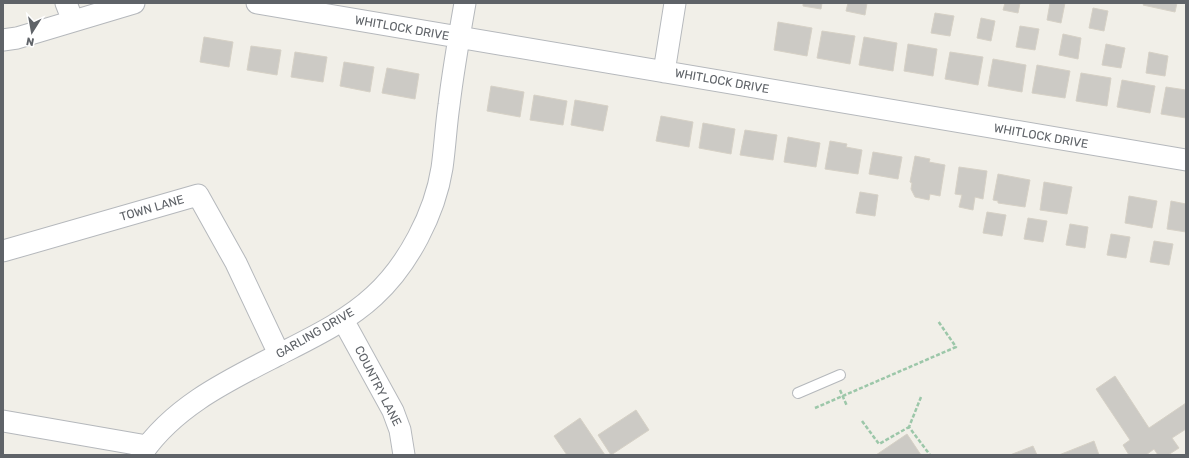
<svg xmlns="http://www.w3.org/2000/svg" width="1189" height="458" viewBox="0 0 1189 458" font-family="Rubik,sans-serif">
  <rect width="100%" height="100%" fill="#f1efe8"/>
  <!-- building -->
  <path fill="#cccac5" stroke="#d6d1c6" d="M 803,3 L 822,3 L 821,9 L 803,6 Z
    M 848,3 L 867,3 L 865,15 L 846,11 Z
    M 1005,3 L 1020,3 L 1018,13 L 1003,10 Z
    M 1050,3 L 1065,3 L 1061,23 L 1047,20 Z
    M 1144,3 L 1177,3 L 1175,12 L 1143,5 Z
    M 1093,8 L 1108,11 L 1104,31 L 1089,28 Z
    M 935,13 L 954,16 L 950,36 L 931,33 Z
    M 981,18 L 995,21 L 991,41 L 977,38 Z
    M 778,22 L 812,28 L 807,56 L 774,50 Z
    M 1020,26 L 1039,29 L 1035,50 L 1016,47 Z
    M 822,31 L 855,36 L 850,64 L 817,58 Z
    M 1063,34 L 1081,38 L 1078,59 L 1059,55 Z
    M 204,37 L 233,42 L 229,67 L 200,62 Z
    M 864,37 L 897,43 L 893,71 L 859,65 Z
    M 908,44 L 937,49 L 933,76 L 904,71 Z
    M 1106,44 L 1125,48 L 1121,68 L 1102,65 Z
    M 251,46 L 281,50 L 277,75 L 247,70 Z
    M 295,52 L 327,57 L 323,82 L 291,77 Z
    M 950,52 L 983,57 L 978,85 L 945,79 Z
    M 1149,52 L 1168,56 L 1165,76 L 1146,73 Z
    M 993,59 L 1026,65 L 1022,92 L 988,86 Z
    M 344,62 L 374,67 L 370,92 L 340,86 Z
    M 1037,65 L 1070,71 L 1065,98 L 1032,93 Z
    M 387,68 L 419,74 L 415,99 L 382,93 Z
    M 1081,73 L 1111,78 L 1107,106 L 1076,101 Z
    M 1122,80 L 1155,86 L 1150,113 L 1117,107 Z
    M 491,86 L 524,92 L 520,117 L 487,111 Z
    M 1166,87 L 1186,90 L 1186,118 L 1161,114 Z
    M 534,95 L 567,101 L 563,125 L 530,120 Z
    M 575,100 L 608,106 L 603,131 L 571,125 Z
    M 661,116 L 693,122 L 689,147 L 656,141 Z
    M 703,123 L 735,129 L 731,154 L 699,148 Z
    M 745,130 L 777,135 L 773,160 L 740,155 Z
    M 788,137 L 820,143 L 816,167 L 784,162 Z
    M 830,141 L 847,144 L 846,147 L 862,150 L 858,174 L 825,169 Z
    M 873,152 L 902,157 L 898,179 L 869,174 Z
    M 915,156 L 930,159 L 929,162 L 945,165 L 940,196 L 930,194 L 929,200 L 915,197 L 911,189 L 912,183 L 910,182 Z
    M 959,167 L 987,171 L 983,199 L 975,197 L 973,210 L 959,207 L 962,195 L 955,194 Z
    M 998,174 L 1030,180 L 1025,207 L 998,203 L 998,201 L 993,200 Z
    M 1044,182 L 1072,187 L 1067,214 L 1040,210 Z
    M 860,192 L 878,195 L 875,216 L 856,213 Z
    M 1129,196 L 1157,201 L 1152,228 L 1125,223 Z
    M 1171,201 L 1186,204 L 1186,232 L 1167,229 Z
    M 987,212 L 1006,215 L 1002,236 L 983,233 Z
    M 1028,218 L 1047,221 L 1043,242 L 1024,239 Z
    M 1070,224 L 1088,227 L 1085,248 L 1066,245 Z
    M 1111,234 L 1130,237 L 1126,258 L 1107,255 Z
    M 1154,241 L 1173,244 L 1169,265 L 1150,262 Z
    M 1115,376 L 1149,428 L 1186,403 L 1186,429 L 1172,438 L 1179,448 L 1168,455 L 1158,455 L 1154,449 L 1146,455 L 1129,455 L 1123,445 L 1130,440 L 1096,389 Z
    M 636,410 L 649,430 L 611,455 L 598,435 Z
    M 580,418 L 605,455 L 567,455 L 554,436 Z
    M 907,434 L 921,455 L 876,455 Z
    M 1094,441 L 1099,455 L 1059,455 Z
    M 1033,446 L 1037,455 L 1010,455 Z"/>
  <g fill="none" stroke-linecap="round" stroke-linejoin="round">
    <!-- lane casing -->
    <g stroke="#b5b8bc" stroke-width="12">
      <path id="lane" d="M 798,393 L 840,375"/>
    </g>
    <!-- street casing -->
    <g stroke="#b5b8bc" stroke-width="23">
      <path id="street" d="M 66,3 L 73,21
        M 257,3 L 1186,160
        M 3,40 L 17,38 L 134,3
        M 664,72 L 675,3
        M 3,251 L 198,195 L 236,263 L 279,354
        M 343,320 L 393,411 L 400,430 L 404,455
        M 3,421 L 147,446
        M 141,455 C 173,407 227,381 276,356 C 309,339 346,322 374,296 C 408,265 435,213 442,168 C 445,147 446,125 449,105 C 453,71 459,37 465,3"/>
    </g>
    <!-- path -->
    <path stroke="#9cc7a9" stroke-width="2.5" stroke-dasharray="4 2" stroke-linecap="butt" d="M 840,390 L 847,406
      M 921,397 L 909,427 L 930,455
      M 815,408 L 956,347 L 938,321
      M 862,421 L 879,444 L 909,427"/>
    <!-- lane -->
    <use href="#lane" stroke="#fff" stroke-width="10"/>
    <!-- street -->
    <use href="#street" stroke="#fff" stroke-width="21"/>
  </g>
  <g text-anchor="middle" stroke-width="3.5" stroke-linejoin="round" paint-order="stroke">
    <!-- street labels -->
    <g font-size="12" fill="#5f6368" stroke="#fff">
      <text transform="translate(402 28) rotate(10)" y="4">WHITLOCK DRIVE</text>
      <text transform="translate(722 81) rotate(10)" y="4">WHITLOCK DRIVE</text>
      <text transform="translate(1041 136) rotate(10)" y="4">WHITLOCK DRIVE</text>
      <text transform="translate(152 208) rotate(-16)" y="4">TOWN LANE</text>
      <text transform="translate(315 333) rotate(-30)" y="4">GARLING DRIVE</text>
      <text transform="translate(378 386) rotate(63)" y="4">COUNTRY LANE</text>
    </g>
  </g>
  <!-- border -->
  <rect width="1189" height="458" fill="none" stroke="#5f6368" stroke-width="8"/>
  <!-- north arrow -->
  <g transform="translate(32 32) rotate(191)" stroke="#ffffff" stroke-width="3" paint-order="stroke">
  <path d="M0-3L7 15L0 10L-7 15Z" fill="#5f6368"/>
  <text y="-6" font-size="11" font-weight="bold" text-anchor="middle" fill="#5f6368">N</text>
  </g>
</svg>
